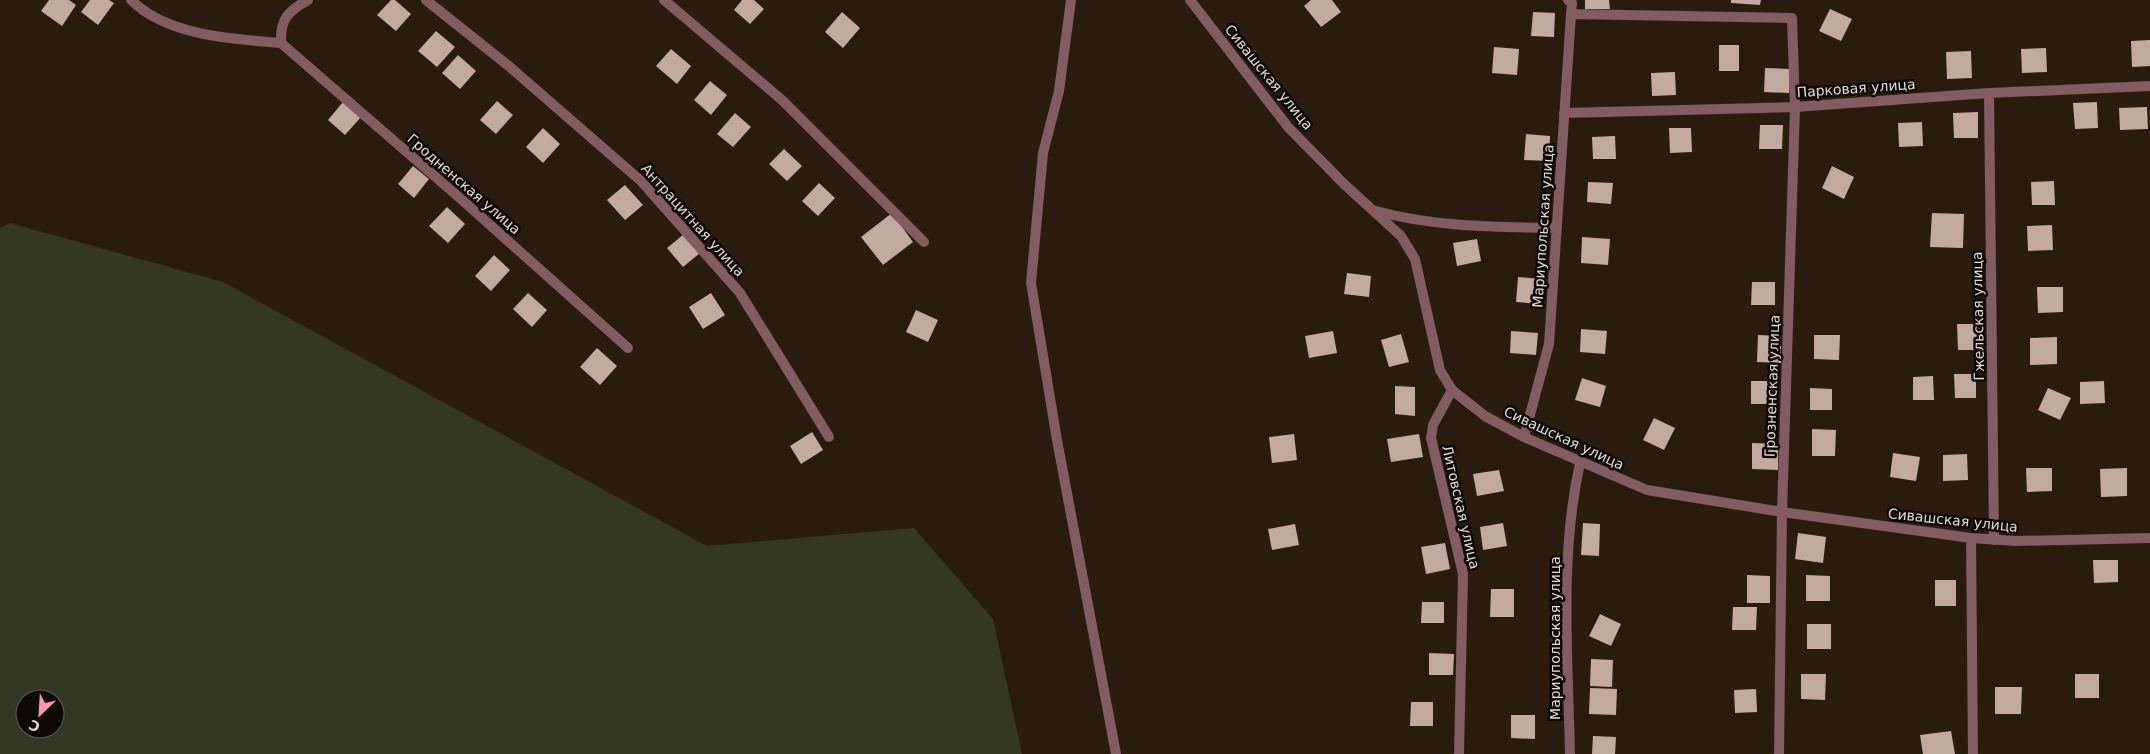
<svg xmlns="http://www.w3.org/2000/svg" width="2150" height="754" viewBox="0 0 2150 754" font-family="'DejaVu Sans',sans-serif">
  <rect width="100%" height="100%" fill="#291c0e"/>
  <!-- green -->
  <path fill="#343725" fill-rule="evenodd" d="M 10,223 L 223,282 L 707,546 L 914,528 L 993,619 L 1022,754 L 0,754 L 0,228 ZM 25,699 L 55,699 L 55,729 L 25,729 Z"/>
  <!-- building -->
  <path fill="#c2aaa0" d="M 49,0 L 69,0 L 76,5 L 62,26 L 41,11 Z
    M 90,0 L 109,0 L 114,3 L 98,25 L 81,12 Z
    M 391,0 L 395,0 L 411,14 L 396,31 L 377,15 Z
    M 742,0 L 754,0 L 764,9 L 750,24 L 734,10 Z
    M 1311,0 L 1332,0 L 1341,12 L 1321,27 L 1304,6 Z
    M 1585,0 L 1609,0 L 1610,9 L 1585,9 Z
    M 1731,0 L 1761,0 L 1760,5 L 1731,3 Z
    M 1830,9 L 1852,19 L 1841,41 L 1819,31 Z
    M 842,12 L 860,28 L 843,48 L 825,32 Z
    M 1533,12 L 1555,13 L 1554,37 L 1531,36 Z
    M 436,31 L 455,47 L 437,67 L 418,51 Z
    M 2150,40 L 2150,66 L 2132,67 L 2131,41 Z
    M 1719,45 L 1739,45 L 1739,71 L 1719,71 Z
    M 1494,47 L 1519,49 L 1517,75 L 1492,73 Z
    M 2046,48 L 2047,72 L 2022,73 L 2021,49 Z
    M 671,49 L 691,66 L 677,84 L 656,66 Z
    M 1971,51 L 1972,78 L 1947,79 L 1946,52 Z
    M 458,55 L 476,71 L 460,89 L 442,73 Z
    M 1765,68 L 1790,69 L 1789,93 L 1764,92 Z
    M 1675,72 L 1676,95 L 1652,96 L 1651,73 Z
    M 710,81 L 727,95 L 711,115 L 694,100 Z
    M 497,101 L 513,115 L 496,134 L 480,120 Z
    M 343,102 L 361,117 L 345,135 L 328,120 Z
    M 2097,102 L 2098,128 L 2075,129 L 2073,103 Z
    M 2147,107 L 2148,129 L 2120,130 L 2119,108 Z
    M 1978,112 L 1978,138 L 1954,138 L 1953,113 Z
    M 735,113 L 751,127 L 733,147 L 717,134 Z
    M 1922,122 L 1923,146 L 1899,147 L 1898,123 Z
    M 1760,125 L 1783,125 L 1782,149 L 1759,149 Z
    M 543,128 L 560,144 L 543,163 L 526,147 Z
    M 1669,128 L 1691,128 L 1692,152 L 1670,153 Z
    M 1526,134 L 1550,136 L 1549,161 L 1524,160 Z
    M 1615,136 L 1616,159 L 1593,159 L 1592,137 Z
    M 784,149 L 802,166 L 787,181 L 769,164 Z
    M 413,166 L 429,179 L 414,198 L 398,184 Z
    M 1832,166 L 1854,177 L 1844,199 L 1822,188 Z
    M 2054,181 L 2055,205 L 2032,205 L 2031,182 Z
    M 1588,182 L 1613,183 L 1611,204 L 1587,202 Z
    M 819,183 L 835,198 L 818,216 L 802,201 Z
    M 625,185 L 643,205 L 625,220 L 607,200 Z
    M 447,207 L 465,224 L 448,243 L 429,226 Z
    M 892,213 L 913,242 L 883,265 L 861,237 Z
    M 1932,213 L 1964,214 L 1963,248 L 1930,247 Z
    M 2052,225 L 2053,250 L 2028,251 L 2027,226 Z
    M 684,234 L 700,253 L 683,267 L 667,248 Z
    M 1582,237 L 1610,239 L 1608,265 L 1581,263 Z
    M 1477,239 L 1481,261 L 1457,266 L 1453,243 Z
    M 494,255 L 510,270 L 491,291 L 475,276 Z
    M 1347,273 L 1371,276 L 1369,297 L 1344,294 Z
    M 1518,277 L 1541,279 L 1539,304 L 1516,302 Z
    M 1752,282 L 1775,282 L 1775,305 L 1751,305 Z
    M 2037,287 L 2063,287 L 2063,312 L 2038,313 Z
    M 528,293 L 547,310 L 532,327 L 513,309 Z
    M 711,293 L 725,315 L 703,329 L 689,307 Z
    M 916,310 L 938,320 L 928,342 L 906,332 Z
    M 1957,324 L 1982,324 L 1982,350 L 1958,350 Z
    M 1581,329 L 1607,331 L 1605,354 L 1580,352 Z
    M 1333,331 L 1337,353 L 1309,358 L 1305,336 Z
    M 1511,331 L 1538,333 L 1536,355 L 1510,353 Z
    M 1401,334 L 1409,362 L 1389,367 L 1381,340 Z
    M 1758,335 L 1781,336 L 1781,363 L 1757,362 Z
    M 1814,335 L 1840,335 L 1839,360 L 1814,359 Z
    M 2057,337 L 2057,364 L 2030,365 L 2030,338 Z
    M 597,348 L 617,366 L 600,385 L 580,367 Z
    M 1954,374 L 1976,374 L 1976,398 L 1955,398 Z
    M 1933,376 L 1934,400 L 1913,400 L 1913,377 Z
    M 1582,378 L 1606,386 L 1600,407 L 1575,400 Z
    M 1751,381 L 1777,381 L 1776,404 L 1751,404 Z
    M 2104,381 L 2105,403 L 2080,404 L 2080,382 Z
    M 1395,386 L 1415,387 L 1415,416 L 1395,414 Z
    M 1810,388 L 1832,389 L 1832,410 L 1810,410 Z
    M 2048,388 L 2071,398 L 2060,420 L 2038,410 Z
    M 1654,418 L 1675,428 L 1664,450 L 1643,440 Z
    M 1812,429 L 1836,430 L 1835,456 L 1812,456 Z
    M 812,432 L 823,450 L 801,464 L 790,446 Z
    M 1294,434 L 1297,460 L 1272,463 L 1269,437 Z
    M 1419,434 L 1423,457 L 1391,462 L 1387,439 Z
    M 1752,443 L 1778,444 L 1778,470 L 1752,469 Z
    M 1893,453 L 1920,457 L 1916,481 L 1890,477 Z
    M 1967,454 L 1968,480 L 1943,481 L 1943,455 Z
    M 2026,468 L 2052,468 L 2052,491 L 2027,492 Z
    M 2127,468 L 2127,496 L 2101,497 L 2100,469 Z
    M 1499,470 L 1504,491 L 1477,496 L 1473,474 Z
    M 1503,523 L 1507,546 L 1483,550 L 1480,527 Z
    M 1583,523 L 1600,524 L 1599,556 L 1581,555 Z
    M 1295,524 L 1299,545 L 1272,550 L 1268,529 Z
    M 1798,533 L 1826,537 L 1823,563 L 1795,559 Z
    M 1445,543 L 1450,569 L 1426,574 L 1421,547 Z
    M 2093,560 L 2118,560 L 2118,582 L 2094,583 Z
    M 1747,575 L 1770,576 L 1770,603 L 1747,603 Z
    M 1806,575 L 1830,576 L 1830,601 L 1806,601 Z
    M 1935,580 L 1956,580 L 1956,606 L 1935,606 Z
    M 1491,589 L 1514,589 L 1514,617 L 1490,617 Z
    M 1422,602 L 1444,602 L 1444,623 L 1421,623 Z
    M 1733,607 L 1757,607 L 1756,630 L 1732,630 Z
    M 1600,614 L 1621,624 L 1611,646 L 1589,636 Z
    M 1807,624 L 1831,624 L 1831,649 L 1807,649 Z
    M 1429,653 L 1454,654 L 1453,675 L 1429,675 Z
    M 1591,659 L 1613,660 L 1612,687 L 1590,686 Z
    M 1801,674 L 1826,674 L 1825,700 L 1801,699 Z
    M 2075,674 L 2099,674 L 2099,698 L 2075,698 Z
    M 1995,687 L 2022,687 L 2021,714 L 1995,714 Z
    M 1590,688 L 1617,689 L 1616,715 L 1589,714 Z
    M 1756,689 L 1757,712 L 1735,713 L 1734,690 Z
    M 1411,702 L 1433,702 L 1433,726 L 1410,726 Z
    M 1511,715 L 1535,715 L 1535,739 L 1511,738 Z
    M 1951,731 L 1955,754 L 1923,754 L 1920,735 Z
    M 1593,736 L 1616,737 L 1615,754 L 1592,754 Z"/>
  <g fill="none" stroke-linecap="round" stroke-linejoin="round">
    <!-- minor -->
    <path stroke="#825c60" stroke-width="10" d="M 131,0 C 167,36 233,39 281,43
      M 308,0 C 288,11 280,19 281,43 L 461,199 L 628,348
      M 426,0 L 510,67 L 641,181 L 740,293 L 829,437
      M 664,0 L 782,100 L 924,242
      M 1071,0 L 1059,91 L 1043,153 L 1031,283 L 1057,440 L 1116,754
      M 1571,14 L 1792,18 L 1795,107 L 1782,512 L 1779,754
      M 1989,93 L 1994,540
      M 1564,113 L 1795,107 L 1989,93 L 2150,86
      M 1376,211 C 1434,227 1497,227 1557,228
      M 1452,390 L 1433,425 L 1431,438 L 1463,574 L 1459,754
      M 1524,437 L 1549,344 L 1571,14 L 1572,3 L 1568,0
      M 1971,538 L 1973,754
      M 1570,754 C 1568,658 1559,558 1580,463"/>
    <!-- tertiary -->
    <path stroke="#825c60" stroke-width="10" d="M 1190,0 L 1288,127 L 1344,184 L 1401,236 L 1415,259 L 1440,370 L 1452,390 L 1485,416 L 1524,437 L 1647,490 L 1782,512 L 1971,538 L 2016,541 L 2150,538"/>
  </g>
  <g text-anchor="middle" stroke-width="5" stroke-linejoin="round" paint-order="stroke">
    <!-- street labels -->
    <g font-size="14" fill="#e4dbd2" stroke="#0d0803">
      <text transform="translate(1269 77) rotate(51)" y="5">Сивашская улица</text>
      <text transform="translate(1856 88) rotate(-4)" y="5">Парковая улица</text>
      <text transform="translate(464 184) rotate(41)" y="5">Гродненская улица</text>
      <text transform="translate(693 220) rotate(48)" y="5">Антрацитная улица</text>
      <text transform="translate(1543 226) rotate(-86)" y="5">Мариупольская улица</text>
      <text transform="translate(1978 316) rotate(-91)" y="5">Гжельская улица</text>
      <text transform="translate(1772 386) rotate(-88)" y="5">Грозненская улица</text>
      <text transform="translate(1564 438) rotate(25)" y="5">Сивашская улица</text>
      <text transform="translate(1461 507) rotate(77)" y="5">Литовская улица</text>
      <text transform="translate(1953 520) rotate(6)" y="5">Сивашская улица</text>
      <text transform="translate(1555 638) rotate(-90)" y="5">Мариупольская улица</text>
    </g>
  </g>
  <!-- north arrow -->
  <g transform="translate(40 714) rotate(205)"><circle r="24" fill="#0d0803" stroke="#635c56"/>
  <path d="M0-4L9 19L0 12L-9 19Z" fill="#f49aa5"/>
  <text y="-8" font-size="14" font-weight="bold" text-anchor="middle" fill="#e4dbd2">С</text>
  </g>
</svg>
